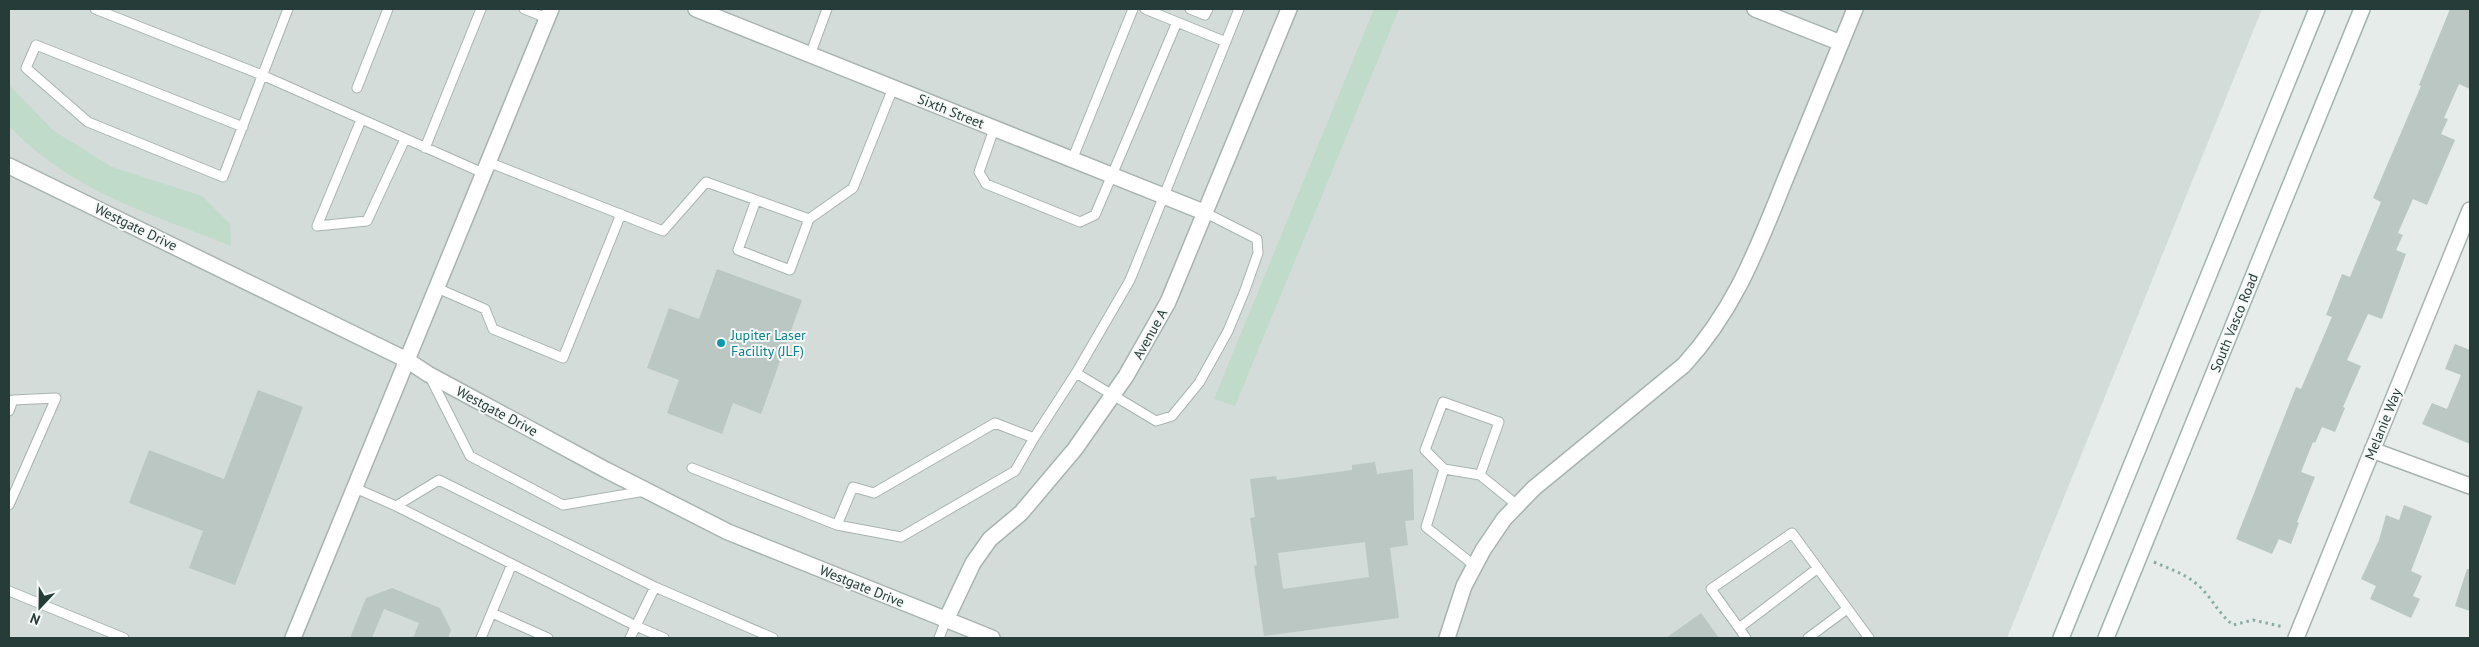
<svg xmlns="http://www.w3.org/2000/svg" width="2479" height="647" viewBox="0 0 2479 647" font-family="'PT Sans',sans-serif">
  <rect width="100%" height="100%" fill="#e5ecea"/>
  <!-- built -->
  <path fill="#d3dcd9" d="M 9,9 L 2262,9 L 2007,638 L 9,638 Z"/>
  <!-- green -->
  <path fill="#c0dbca" d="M 1374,9 L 1399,9 L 1235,406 L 1214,399 Z
    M 9,85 L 54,131 L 112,167 L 202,196 L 230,224 L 231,246 C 151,214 70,191 9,126 Z"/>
  <!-- building -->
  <path fill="#bac7c3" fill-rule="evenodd" d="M 2450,9 L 2470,9 L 2470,89 L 2459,84 L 2444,118 L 2448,119 L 2441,134 L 2455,140 L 2427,205 L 2413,199 L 2398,233 L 2403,235 L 2396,250 L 2406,254 L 2382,319 L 2368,314 L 2347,360 L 2361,366 L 2343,407 L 2345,408 L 2335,432 L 2322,427 L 2315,443 L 2313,442 L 2301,472 L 2315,477 L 2297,522 L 2299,523 L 2291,544 L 2279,539 L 2272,554 L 2236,539 L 2296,387 L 2301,389 L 2332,317 L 2326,315 L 2342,274 L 2350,277 L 2381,202 L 2373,198 L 2421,86 L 2419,85 Z
    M 717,269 L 802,300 L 761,414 L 733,403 L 722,434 L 667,413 L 679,380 L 647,368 L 669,308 L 699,319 Z
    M 2455,344 L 2470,350 L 2470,444 L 2422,424 L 2432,403 L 2447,409 L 2461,375 L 2445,369 Z
    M 258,390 L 303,407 L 235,585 L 189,568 L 203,531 L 129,503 L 149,450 L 224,479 Z
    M 1375,462 L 1377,474 L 1413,469 L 1414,520 L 1405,521 L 1408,545 L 1390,548 L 1399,618 L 1264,636 L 1254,566 L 1257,565 L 1250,518 L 1255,517 L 1250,479 L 1276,476 L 1277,480 L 1352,470 L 1352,465 ZM 1365,542 L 1369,577 L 1283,589 L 1278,553 Z
    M 2404,505 L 2432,516 L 2411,571 L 2422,576 L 2413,596 L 2420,599 L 2411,618 L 2370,599 L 2376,586 L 2361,579 L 2379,540 L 2386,515 L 2399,520 Z
    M 2467,569 L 2470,569 L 2470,611 L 2455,606 Z
    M 392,588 L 440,608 L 451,630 L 448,638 L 413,638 L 419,623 L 384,609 L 372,638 L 350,638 L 366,598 Z
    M 1701,613 L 1719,638 L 1666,638 Z"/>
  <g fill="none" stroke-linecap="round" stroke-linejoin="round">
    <!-- lane casing -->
    <g stroke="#a8b4b1" stroke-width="11">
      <path id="lane" d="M 95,9 L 262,75 L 483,173
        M 524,9 L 547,18
        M 1145,9 L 1226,42
        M 1190,9 L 1205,15 L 1208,9
        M 810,55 L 827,9
        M 357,88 L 388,9
        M 361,120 L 317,226 L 367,221 L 405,139
        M 243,127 L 36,45 L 26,68 L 88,122 L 223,177 C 245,121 266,65 288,9
        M 994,129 L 979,172 L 986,184 L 1080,222 L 1095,215 L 1177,22
        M 425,148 L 481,9
        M 1072,160 L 1133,9
        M 488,162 L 663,231 L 706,182 L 809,219 L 853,188 L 893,88
        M 756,200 L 738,250 L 790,270 L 809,219
        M 437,288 L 485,309 L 493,329 L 563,358 L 621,214
        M 1076,373 L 1130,280 L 1239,9
        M 430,377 L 470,456 L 563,505 L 645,491
        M 9,411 L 13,400 L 56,398 L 9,505
        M 1034,438 L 1015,471 L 901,537 L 837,525 L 853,487 L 874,493 L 995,423 L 1034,438 L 1076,373 L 1156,421 L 1172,416 L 1199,383 L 1228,331 L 1245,290 L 1258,253 L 1257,239 L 1206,213
        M 692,468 L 837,525
        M 1444,469 L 1426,527 L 1475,566
        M 1480,475 L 1499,422 L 1443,402 L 1425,450 L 1444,469 L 1480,475 L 1517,505
        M 355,488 L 396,506 L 439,480 L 655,587 L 773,638
        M 396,506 L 636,626 L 664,638
        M 9,591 L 124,638
        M 492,613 L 548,638
        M 1739,628 L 1818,568
        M 481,638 L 512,564
        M 630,638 L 655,587
        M 939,638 L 946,620
        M 1746,638 L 1711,589 L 1792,533 L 1869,638
        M 1808,638 L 1847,609"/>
    </g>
    <!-- street casing -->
    <g stroke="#a8b4b1" stroke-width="18">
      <path id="street" d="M 696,9 L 1206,213
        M 1755,9 L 1841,43
        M 9,166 L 407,360 L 428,374 L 606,470 L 728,532 L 992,638
        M 2372,450 L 2470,486
        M 946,620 L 973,563 L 990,539 L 1021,513 L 1075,449 L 1126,376 L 1168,302 L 1289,9
        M 293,638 L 551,9
        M 1447,638 L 1464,586 L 1483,550 L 1504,519 L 1534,488 L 1684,365 C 1737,307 1758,246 1787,175 C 1810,120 1832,64 1855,9
        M 2296,638 L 2470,210"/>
    </g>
    <!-- secondary casing -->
    <g stroke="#a1b4af" stroke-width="18">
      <path id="secondary" d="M 2061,638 L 2317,9
        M 2106,638 L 2362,9"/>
    </g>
    <!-- path -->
    <path stroke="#89aca4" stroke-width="3" stroke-dasharray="2.5 4" stroke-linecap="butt" d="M 2154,562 C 2170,569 2186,574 2199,586 C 2213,599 2217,612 2233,625 L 2253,620 L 2284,627"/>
    <!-- lane -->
    <use href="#lane" stroke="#fff" stroke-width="9"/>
    <!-- street -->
    <use href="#street" stroke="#fff" stroke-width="15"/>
    <!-- secondary -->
    <use href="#secondary" stroke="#fff" stroke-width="15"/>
  </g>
  <!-- markers -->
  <circle fill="#0f9aa8" stroke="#f5f9f7" stroke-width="2" cx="721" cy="343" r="5"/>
  <g text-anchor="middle" stroke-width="4" stroke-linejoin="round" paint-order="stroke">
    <!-- street labels -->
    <g font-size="14" fill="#263c38" stroke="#f5f9f7">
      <text transform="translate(951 111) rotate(22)" y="5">Sixth Street</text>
      <text transform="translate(136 227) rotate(26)" y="5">Westgate Drive</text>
      <text transform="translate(2234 323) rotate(-68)" y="5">South Vasco Road</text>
      <text transform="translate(1150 334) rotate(-61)" y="5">Avenue A</text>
      <text transform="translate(497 411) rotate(28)" y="5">Westgate Drive</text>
      <text transform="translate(2383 424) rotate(-68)" y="5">Melanie Way</text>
      <text transform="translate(862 586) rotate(22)" y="5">Westgate Drive</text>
    </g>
    <!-- culture labels -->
    <g font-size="14" fill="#0d838f" stroke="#f5f9f7" text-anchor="start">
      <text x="731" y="340">Jupiter Laser<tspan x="731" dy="16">Facility (JLF)</tspan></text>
    </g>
  </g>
  <!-- border -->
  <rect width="2479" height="647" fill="none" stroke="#263c38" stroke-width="20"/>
  <!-- north arrow -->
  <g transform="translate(40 607) rotate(202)" stroke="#f5f9f7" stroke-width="4" paint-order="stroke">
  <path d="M0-4L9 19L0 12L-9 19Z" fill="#263c38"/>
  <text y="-8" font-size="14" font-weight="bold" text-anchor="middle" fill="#263c38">N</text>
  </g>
</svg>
